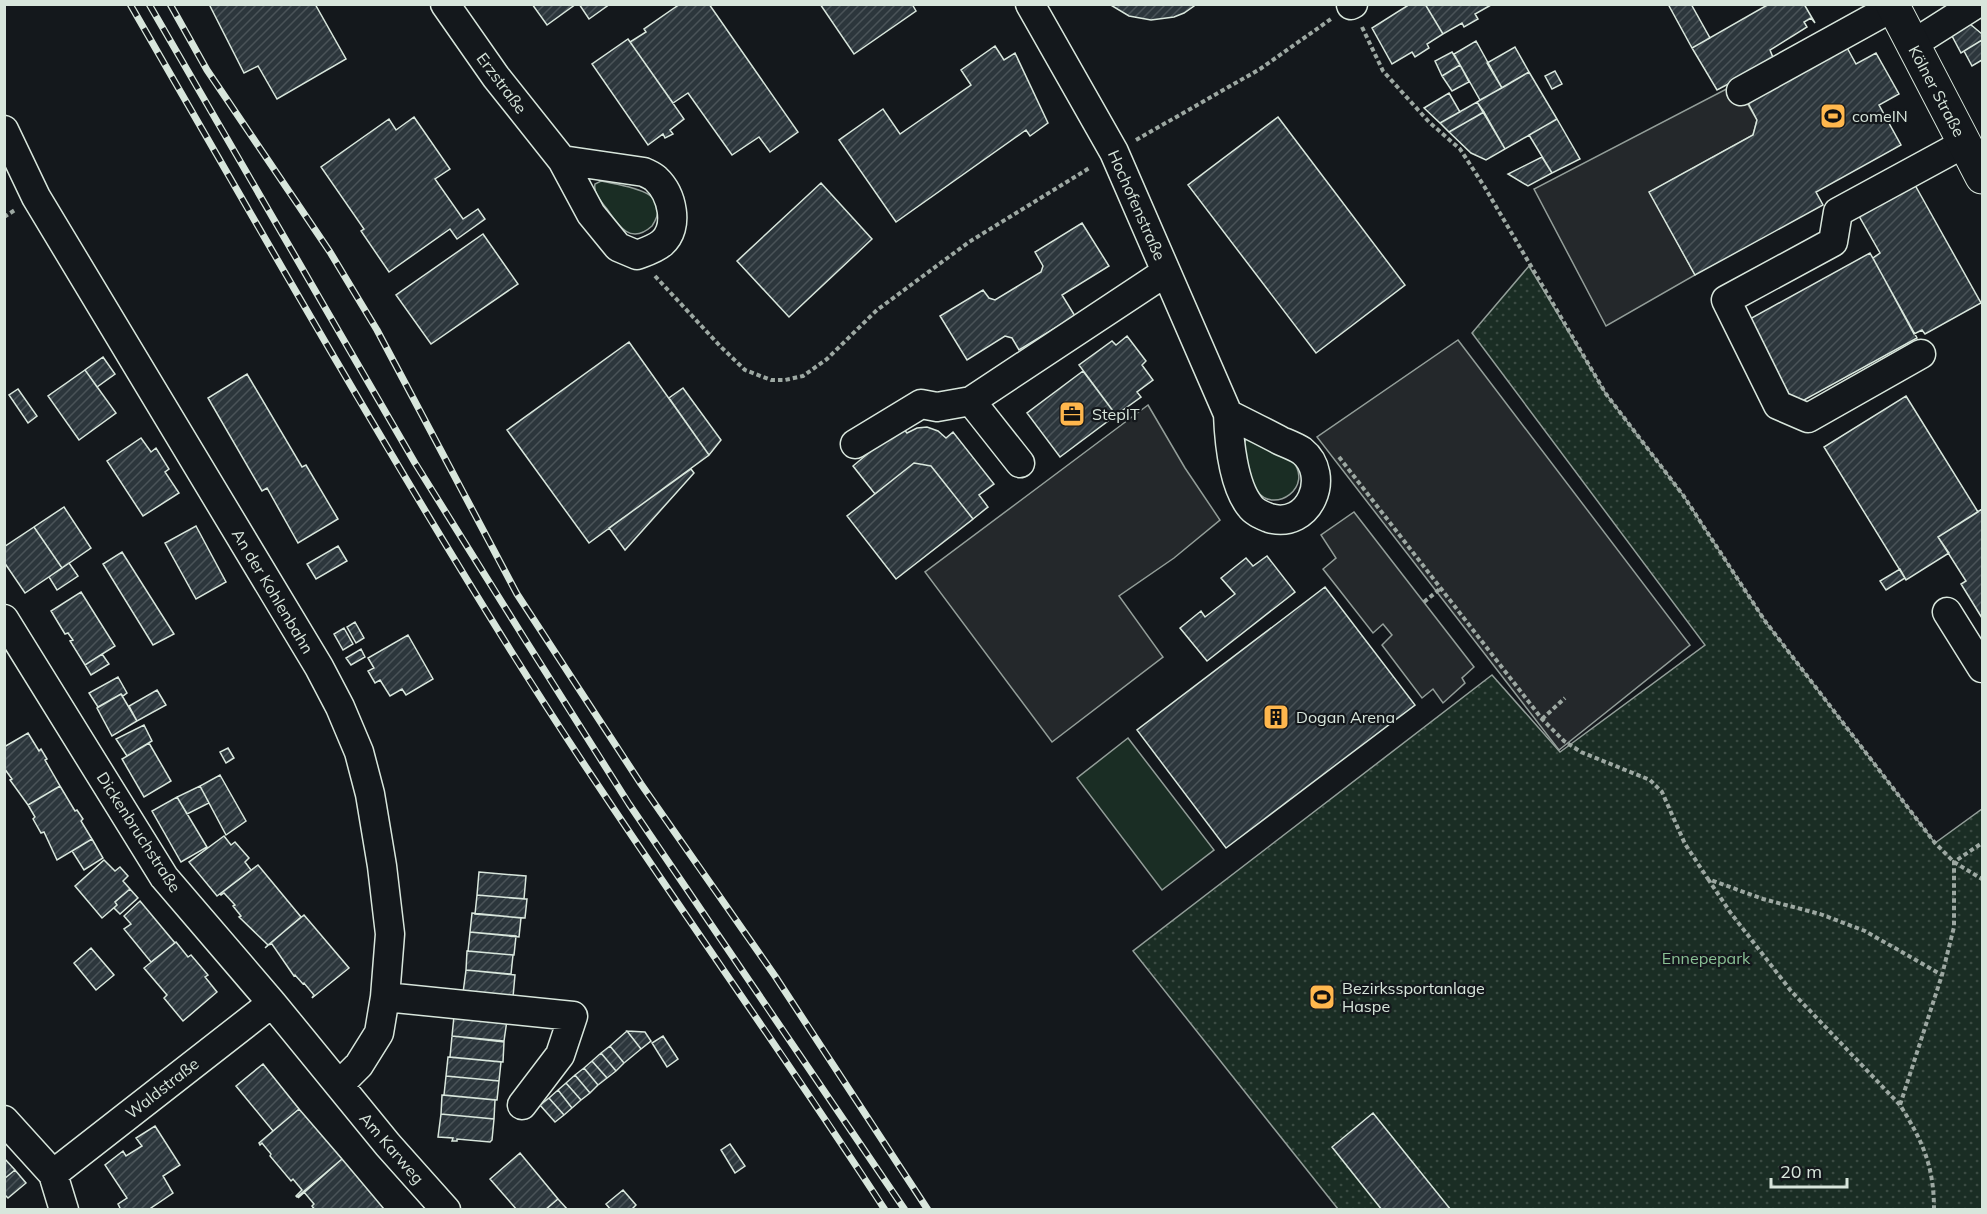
<svg xmlns="http://www.w3.org/2000/svg" width="1987" height="1214" viewBox="0 0 1987 1214" font-family="Mulish,sans-serif">
  <defs>
    <pattern id="park-dots" width="8" height="8" patternUnits="userSpaceOnUse" patternTransform="scale(1.5)"><rect width="8" height="8" fill="#1a2d24"/><path d="M2 2h.1M6 6h.1" fill="none" stroke="#3b4b43" stroke-width="1.8" stroke-linecap="round"/></pattern>
    <pattern id="building-hatch" width="6" height="6" patternUnits="userSpaceOnUse" patternTransform="scale(1.5)"><rect width="6" height="6" fill="#2c363c"/><path d="M-1 1l2-2M0 6l6-6M5 7l2-2" fill="none" stroke="#4a5358"/></pattern>
  </defs>
  <rect width="100%" height="100%" fill="#14181c"/>
  <!-- grass -->
  <path fill="#1a2d24" stroke="#939e99" stroke-width="1.5" d="M 601,181 C 623,186 676,190 652,226 C 631,245 619,227 607,209 C 602,202 593,194 595,184 Z
    M 1247,437 L 1292,460 C 1315,487 1274,515 1257,491 C 1249,479 1247,459 1243,446 Z
    M 1128,738 L 1214,850 L 1162,890 L 1077,778 Z"/>
  <!-- park -->
  <path fill="url(#park-dots)" stroke="#939e99" stroke-width="1.5" d="M 1529,266 L 1606,394 L 1683,495 L 1765,621 L 1935,843 L 1982,809 L 1982,1209 L 1338,1209 L 1133,951 L 1492,675 L 1560,752 L 1705,645 L 1472,333 Z"/>
  <!-- parking -->
  <path fill="#24282b" stroke="#939e99" stroke-width="1.5" d="M 1736,84 L 1757,120 L 1753,135 L 1650,192 L 1695,275 L 1606,326 L 1534,189 Z
    M 1458,340 L 1690,645 L 1559,750 L 1317,437 Z
    M 1148,405 L 1185,468 L 1220,520 L 1174,558 L 1119,596 L 1163,657 L 1052,742 L 925,572 Z
    M 1354,512 L 1474,667 L 1462,678 L 1465,683 L 1443,703 L 1433,689 L 1422,698 L 1382,645 L 1392,635 L 1383,624 L 1373,633 L 1323,569 L 1336,558 L 1321,535 Z"/>
  <!-- building -->
  <path fill="url(#building-hatch)" stroke="#d8e6dc" stroke-width="1.5" d="M 209,4 L 315,4 L 346,59 L 277,99 L 258,66 L 244,73 Z
    M 532,4 L 576,4 L 547,25 Z
    M 579,4 L 610,4 L 589,19 Z
    M 680,4 L 709,4 L 798,132 L 770,152 L 759,137 L 732,155 L 688,93 L 673,103 L 630,42 L 646,32 L 644,29 Z
    M 820,4 L 912,4 L 916,11 L 854,54 Z
    M 1193,4 L 1194,6 L 1184,13 L 1174,17 L 1151,20 L 1129,16 L 1109,4 Z
    M 1410,4 L 1425,4 L 1443,34 L 1427,44 L 1429,48 L 1415,57 L 1412,52 L 1392,64 L 1372,28 Z
    M 1425,4 L 1491,4 L 1491,5 L 1475,14 L 1478,19 L 1464,27 L 1462,23 L 1443,34 Z
    M 1668,4 L 1691,4 L 1710,38 L 1692,48 Z
    M 1769,4 L 1804,4 L 1815,23 L 1811,18 L 1804,22 L 1807,27 L 1770,50 L 1774,60 L 1717,90 L 1692,48 Z
    M 1970,24 L 1982,34 L 1982,40 L 1961,53 L 1952,36 Z
    M 628,39 L 684,119 L 670,130 L 673,134 L 665,138 L 663,134 L 648,145 L 592,64 Z
    M 1982,40 L 1982,60 L 1972,66 L 1964,51 Z
    M 1476,41 L 1502,88 L 1480,100 L 1454,54 Z
    M 1845,44 L 1856,64 L 1876,53 L 1899,94 L 1879,105 L 1901,145 L 1816,192 L 1823,205 L 1695,275 L 1649,192 L 1753,135 L 1757,120 L 1746,99 Z
    M 995,46 L 1004,60 L 1015,53 L 1048,123 L 1030,136 L 1026,130 L 896,222 L 839,140 L 883,109 L 900,134 L 971,85 L 961,70 Z
    M 1515,47 L 1529,72 L 1502,88 L 1487,63 Z
    M 1452,52 L 1460,65 L 1442,76 L 1435,61 Z
    M 1460,65 L 1469,82 L 1452,91 L 1442,76 Z
    M 1555,71 L 1562,84 L 1552,89 L 1545,76 Z
    M 1529,72 L 1557,119 L 1505,149 L 1477,102 Z
    M 1449,93 L 1460,112 L 1440,123 L 1424,108 Z
    M 1477,102 L 1484,112 L 1449,132 L 1440,123 Z
    M 1484,112 L 1505,149 L 1486,160 L 1471,153 L 1449,132 Z
    M 414,117 L 450,169 L 435,179 L 463,219 L 478,209 L 485,219 L 457,239 L 450,229 L 389,272 L 361,231 L 364,229 L 321,167 L 389,119 L 396,130 Z
    M 1278,117 L 1405,285 L 1316,353 L 1188,185 Z
    M 1557,119 L 1580,159 L 1552,173 L 1529,135 Z
    M 1542,157 L 1552,173 L 1528,186 L 1508,174 Z
    M 821,183 L 872,239 L 789,317 L 737,261 Z
    M 1915,185 L 1981,303 L 1925,334 L 1922,330 L 1914,334 L 1873,258 L 1880,253 L 1859,216 Z
    M 1082,223 L 1109,266 L 1062,295 L 1075,316 L 1019,350 L 1012,338 L 1005,336 L 967,360 L 940,316 L 983,290 L 989,298 L 995,300 L 1041,272 L 1043,266 L 1035,252 Z
    M 483,234 L 518,284 L 431,344 L 396,295 Z
    M 1870,253 L 1917,338 L 1795,405 L 1748,320 Z
    M 1127,336 L 1146,361 L 1142,365 L 1153,380 L 1137,392 L 1141,397 L 1116,415 L 1079,365 L 1112,341 L 1116,345 Z
    M 629,342 L 709,455 L 589,543 L 507,430 Z
    M 103,357 L 115,374 L 97,387 L 85,370 Z
    M 85,370 L 116,413 L 79,440 L 48,396 Z
    M 1083,371 L 1116,415 L 1060,457 L 1027,413 Z
    M 247,374 L 302,467 L 306,465 L 338,519 L 298,543 L 267,488 L 262,491 L 208,398 Z
    M 683,388 L 721,440 L 709,455 L 669,398 Z
    M 18,389 L 37,416 L 28,423 L 9,395 Z
    M 1906,396 L 1978,512 L 1938,537 L 1949,553 L 1906,580 L 1824,447 Z
    M 901,426 L 907,433 L 917,428 L 927,427 L 938,431 L 946,438 L 953,432 L 994,484 L 979,495 L 988,507 L 973,519 L 931,466 L 914,463 L 875,494 L 853,466 Z
    M 141,438 L 151,452 L 156,448 L 169,469 L 165,472 L 179,493 L 143,516 L 107,461 Z
    M 914,463 L 931,466 L 973,519 L 896,579 L 847,516 Z
    M 691,469 L 694,473 L 625,550 L 609,528 Z
    M 64,507 L 91,548 L 62,568 L 34,527 Z
    M 1982,509 L 1982,618 L 1961,584 L 1966,581 L 1938,537 Z
    M 196,526 L 226,582 L 196,599 L 165,543 Z
    M 34,527 L 62,568 L 25,593 L 4,562 L 4,547 Z
    M 338,546 L 347,561 L 316,579 L 307,564 Z
    M 122,552 L 174,634 L 153,645 L 103,564 Z
    M 1267,556 L 1295,592 L 1207,661 L 1180,628 L 1201,611 L 1205,617 L 1235,594 L 1221,578 L 1246,558 L 1253,566 Z
    M 69,563 L 78,576 L 57,590 L 49,577 Z
    M 1900,569 L 1905,578 L 1886,590 L 1880,581 Z
    M 1325,587 L 1415,705 L 1226,848 L 1137,730 Z
    M 81,592 L 115,646 L 85,665 L 70,641 L 73,640 L 68,633 L 65,634 L 51,611 Z
    M 355,622 L 364,638 L 356,643 L 347,627 Z
    M 344,628 L 353,644 L 343,650 L 334,634 Z
    M 408,635 L 433,679 L 406,695 L 402,689 L 390,696 L 380,680 L 375,683 L 368,671 L 374,668 L 368,658 Z
    M 361,649 L 365,657 L 351,665 L 346,658 Z
    M 102,654 L 109,664 L 91,675 L 85,665 Z
    M 118,677 L 127,693 L 123,696 L 121,694 L 98,707 L 89,693 Z
    M 157,690 L 166,705 L 137,721 L 129,706 Z
    M 121,694 L 137,721 L 112,736 L 97,708 Z
    M 144,725 L 152,741 L 127,756 L 116,739 Z
    M 28,733 L 39,751 L 41,749 L 47,759 L 45,760 L 60,786 L 28,805 L 10,780 L 12,779 L 4,768 L 4,747 Z
    M 149,743 L 171,781 L 144,797 L 122,759 Z
    M 228,748 L 234,758 L 226,763 L 220,752 Z
    M 220,775 L 246,821 L 226,835 L 200,786 Z
    M 60,786 L 75,811 L 77,810 L 83,819 L 81,821 L 92,839 L 57,860 L 44,832 L 41,833 L 33,819 L 35,817 L 28,805 Z
    M 200,786 L 209,803 L 187,814 L 177,797 Z
    M 177,797 L 207,847 L 181,862 L 152,811 Z
    M 224,836 L 231,845 L 235,842 L 249,858 L 245,862 L 251,870 L 217,896 L 189,862 Z
    M 92,839 L 103,858 L 84,870 L 72,851 Z
    M 104,860 L 115,871 L 120,867 L 128,876 L 123,881 L 130,889 L 115,902 L 117,905 L 102,918 L 75,886 Z
    M 258,865 L 301,917 L 265,948 L 268,945 L 239,917 L 241,916 L 233,906 L 235,905 L 224,893 L 221,895 L 220,894 Z
    M 479,872 L 526,876 L 524,899 L 477,895 Z
    M 130,889 L 138,898 L 120,914 L 114,908 L 117,905 L 115,902 Z
    M 477,895 L 527,899 L 525,918 L 475,914 Z
    M 140,901 L 175,943 L 151,962 L 124,929 L 131,924 L 124,916 Z
    M 472,913 L 521,918 L 519,937 L 470,932 Z
    M 304,915 L 349,968 L 312,998 L 314,995 L 304,983 L 303,984 L 295,975 L 294,976 L 272,944 L 268,945 Z
    M 470,932 L 516,936 L 514,955 L 468,951 Z
    M 176,942 L 188,957 L 191,955 L 208,975 L 205,977 L 217,992 L 183,1021 L 164,998 L 167,995 L 144,968 Z
    M 91,948 L 114,975 L 96,990 L 74,963 Z
    M 467,951 L 513,955 L 511,974 L 466,970 Z
    M 466,970 L 515,975 L 513,997 L 463,993 Z
    M 454,1016 L 507,1020 L 504,1041 L 452,1036 Z
    M 627,1031 L 645,1032 L 651,1041 L 641,1049 Z
    M 627,1031 L 641,1049 L 624,1063 L 610,1046 Z
    M 452,1036 L 504,1042 L 503,1062 L 450,1057 Z
    M 663,1036 L 678,1059 L 667,1067 L 652,1043 Z
    M 610,1046 L 624,1063 L 616,1071 L 601,1053 Z
    M 601,1053 L 616,1071 L 607,1078 L 592,1061 Z
    M 448,1057 L 501,1062 L 499,1081 L 446,1076 Z
    M 592,1061 L 607,1078 L 598,1085 L 584,1068 Z
    M 263,1064 L 299,1109 L 273,1131 L 236,1086 Z
    M 584,1068 L 598,1085 L 590,1093 L 575,1075 Z
    M 575,1075 L 590,1093 L 581,1100 L 566,1083 Z
    M 446,1076 L 499,1081 L 497,1100 L 444,1095 Z
    M 566,1083 L 581,1100 L 572,1108 L 558,1090 Z
    M 558,1090 L 572,1108 L 564,1115 L 549,1098 Z
    M 442,1095 L 495,1100 L 494,1119 L 441,1114 Z
    M 549,1098 L 564,1115 L 555,1122 L 540,1105 Z
    M 299,1109 L 342,1159 L 297,1197 L 296,1196 L 302,1190 L 293,1179 L 291,1181 L 270,1156 L 271,1154 L 262,1143 L 260,1145 L 259,1143 Z
    M 1373,1113 L 1451,1210 L 1382,1210 L 1332,1147 Z
    M 441,1114 L 494,1119 L 492,1140 L 490,1142 L 457,1139 L 457,1141 L 452,1141 L 453,1138 L 438,1137 Z
    M 155,1126 L 180,1165 L 163,1176 L 173,1193 L 148,1210 L 121,1210 L 118,1204 L 127,1198 L 105,1165 L 123,1151 L 126,1156 L 142,1146 L 136,1138 Z
    M 730,1144 L 745,1166 L 735,1173 L 721,1150 Z
    M 520,1153 L 558,1199 L 545,1210 L 517,1210 L 490,1179 Z
    M 4,1158 L 15,1170 L 4,1179 Z
    M 342,1159 L 384,1209 L 384,1210 L 315,1210 L 312,1206 L 314,1204 L 304,1192 L 298,1198 Z
    M 15,1170 L 26,1183 L 8,1198 L 4,1194 L 4,1179 Z
    M 623,1190 L 636,1205 L 631,1210 L 611,1210 L 606,1204 Z
    M 558,1199 L 568,1210 L 545,1210 Z"/>
  <g fill="none" stroke-linecap="round" stroke-linejoin="round">
    <!-- minor casing -->
    <g stroke="#d8e6dc" stroke-width="31">
      <path id="minor" d="M 445,4 L 496,77 L 562,160 L 591,214 L 618,247 L 637,255 C 645,252 655,249 662,243 C 680,227 672,194 656,179 C 653,176 648,174 644,172 L 562,160
        M 1030,4 L 1114,152 L 1228,414 C 1229,440 1233,485 1250,506 C 1254,512 1262,515 1269,518 C 1310,530 1332,475 1302,451 C 1296,447 1288,444 1281,441 C 1264,432 1246,423 1228,414
        M 1351,5 L 1353,4
        M 1913,44 L 1976,4
        M 1741,91 L 1893,7
        M 4,130 L 36,197 L 319,667 L 340,707 L 359,752 L 370,794 L 382,866 L 390,934 L 385,997 L 379,1033 L 359,1065 L 339,1085
        M 1921,354 L 1808,418 L 1778,405 L 1726,300 L 1833,242 L 1838,212 L 1965,143
        M 855,444 L 921,404 L 937,407 L 971,401
        M 1020,463 L 971,401 L 1166,272
        M 1947,612 L 1982,668
        M 4,619 L 164,877 L 272,1003 L 388,1145 L 446,1210
        M 385,997 L 573,1016 L 560,1055 L 522,1105
        M 4,1120 L 53,1174 L 64,1210
        M 53,1174 L 272,1003"/>
    </g>
    <!-- major casing -->
    <g stroke="#d8e6dc" stroke-width="35">
      <path id="major" d="M 1892,4 L 1982,177"/>
    </g>
    <!-- path -->
    <path stroke="#9da8a2" stroke-width="4" stroke-dasharray="4.5 3" stroke-linecap="butt" d="M 1362,27 L 1383,71 L 1429,122 L 1460,149 L 1484,186 L 1606,394 L 1683,495 L 1765,621 L 1935,843 L 1954,862 L 1982,879
      M 1136,140 L 1260,69 L 1331,19
      M 4,217 L 15,210
      M 655,276 L 720,346 L 745,370 L 771,380 L 785,380 L 803,376 L 827,359 L 877,310 L 969,242 L 1091,167
      M 1339,457 L 1542,719 L 1564,741 L 1581,752 L 1650,780 L 1662,792 L 1685,844 L 1708,879 L 1763,899 L 1820,914 L 1865,931 L 1942,975
      M 1424,602 L 1441,588
      M 1542,719 L 1565,698
      M 1708,879 L 1730,912 L 1791,991 L 1900,1105
      M 1934,1210 C 1934,1166 1923,1142 1900,1105 L 1942,975 L 1954,927 L 1954,862 L 1982,843"/>
    <!-- minor -->
    <use href="#minor" stroke="#14181c" stroke-width="28"/>
    <!-- major -->
    <use href="#major" stroke="#14181c" stroke-width="33"/>
    <!-- rail casing -->
    <g stroke="#d8e6dc" stroke-width="7">
      <path id="rail" d="M 130,4 C 255,221 379,439 511,651 C 630,841 763,1022 885,1210
        M 149,4 L 415,463 L 526,641 L 629,804 L 905,1210
        M 170,4 L 207,70 L 330,252 L 377,330 L 517,594 L 641,784 L 775,976 L 928,1210"/>
    </g>
    <!-- rail -->
    <use href="#rail" stroke="#14181c" stroke-width="4.5" stroke-dasharray="14" stroke-linecap="butt"/>
  </g>
  <!-- icons -->
  <defs>
    <g id="stadium-square" transform="scale(1.35)"><rect x="-9" y="-9" width="18" height="18" rx="4" fill="#ffb74d" stroke="#14181c"/><path d="M0-5a6.5 5 0 1 0 0 10a6.5 5 0 1 0 0-10ZM-3.5-1.8h7v3.6h-7Z" fill="#111"/></g>
    <g id="office-square" transform="scale(1.35)"><rect x="-9" y="-9" width="18" height="18" rx="4" fill="#ffb74d" stroke="#14181c"/><path d="M-6-3h4V-5.5h4V-3h4V5H-6ZM-1-4.5V-3h2v-1.5ZM-6 0V1H6V0Z" fill="#111"/></g>
    <g id="building-square" transform="scale(1.35)"><rect x="-9" y="-9" width="18" height="18" rx="4" fill="#ffb74d" stroke="#14181c"/><path d="M-4-6H4V6H1V3H-1V6H-4ZM-2.5-4.3h1.7v1.8h-1.7ZM.8-4.3h1.7v1.8H.8ZM-2.5-1h1.7V.8h-1.7ZM.8-1h1.7V.8H.8Z" fill="#111"/></g>
  </defs>
  <g fill-rule="evenodd">
    <use href="#stadium-square" x="1833" y="116"/>
    <use href="#office-square" x="1072" y="414"/>
    <use href="#building-square" x="1276" y="717"/>
    <use href="#stadium-square" x="1322" y="997"/>
  </g>
  <g text-anchor="middle" stroke-width="4.5" stroke-linejoin="round" paint-order="stroke">
    <!-- street labels -->
    <g font-size="16" fill="#d8e6dc" stroke="#14181c">
      <text transform="translate(502 83) rotate(53)" y="6">Erzstraße</text>
      <text transform="translate(1937 91) rotate(62)" y="6">Kölner Straße</text>
      <text transform="translate(1137 205) rotate(66)" y="6">Hochofenstraße</text>
      <text transform="translate(273 591) rotate(59)" y="6">An der Kohlenbahn</text>
      <text transform="translate(139 832) rotate(57)" y="6">Dickenbruchstraße</text>
      <text transform="translate(162 1088) rotate(-38)" y="6">Waldstraße</text>
      <text transform="translate(392 1148) rotate(49)" y="6">Am Karweg</text>
    </g>
    <!-- poi labels -->
    <g font-size="16" fill="#d8e6dc" stroke="#14181c" text-anchor="start">
      <text x="1852" y="122">comeIN</text>
      <text x="1092" y="420">StepIT</text>
      <text x="1296" y="723">Dogan Arena</text>
      <text x="1342" y="994">Bezirkssportanlage<tspan x="1342" dy="18">Haspe</tspan></text>
    </g>
    <!-- park labels -->
    <g font-size="16" fill="#8ac095" stroke="#14181c">
      <text x="1706" y="964">Ennepepark</text>
    </g>
  </g>
  <!-- border -->
  <rect width="1987" height="1214" fill="none" stroke="#d8e6dc" stroke-width="12"/>
  <!-- scale -->
  <path d="M1771 1178v9h76v-9" fill="none" stroke="#d8e6dc" stroke-width="3"/>
  <text x="1780" y="1178" font-size="18" fill="#d8e6dc" stroke="#14181c" stroke-width="4.5" paint-order="stroke">20 m</text>
</svg>
